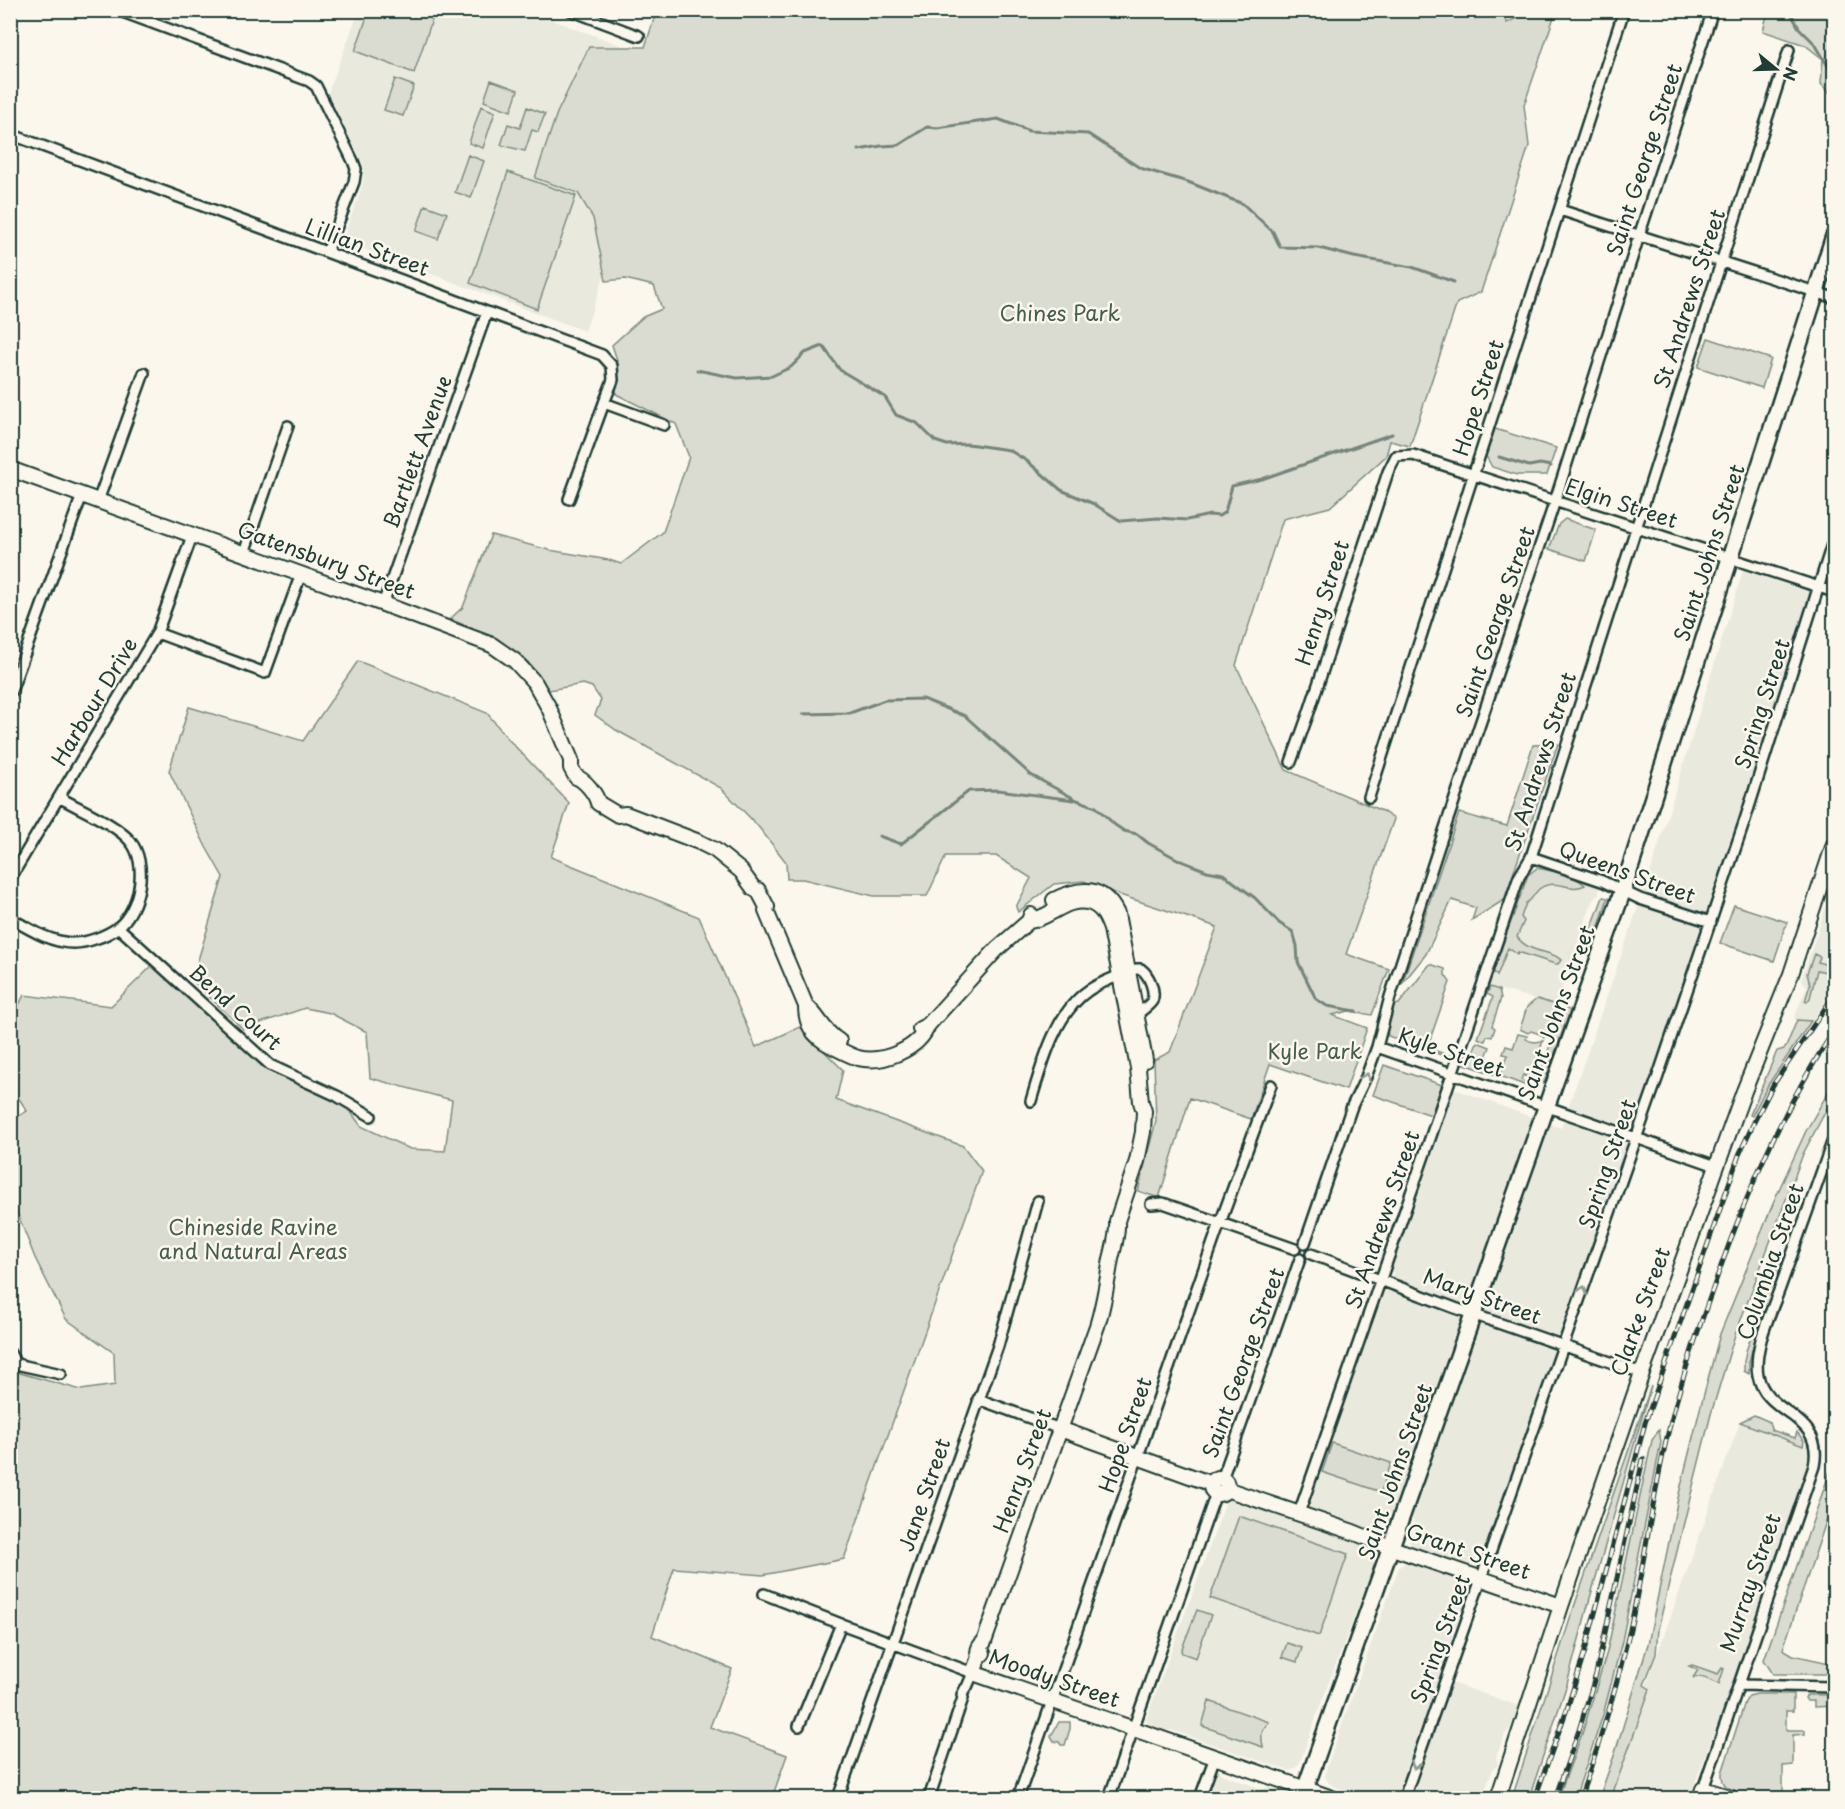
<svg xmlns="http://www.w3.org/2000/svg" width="1845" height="1809" viewBox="0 0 1845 1809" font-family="'Playpen Sans',sans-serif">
  <rect width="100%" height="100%" fill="#fbf7ec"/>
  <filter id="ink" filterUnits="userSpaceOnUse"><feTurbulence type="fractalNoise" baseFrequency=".0167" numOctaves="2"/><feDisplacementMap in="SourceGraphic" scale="12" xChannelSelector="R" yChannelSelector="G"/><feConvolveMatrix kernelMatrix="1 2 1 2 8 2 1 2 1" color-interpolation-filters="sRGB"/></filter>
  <g filter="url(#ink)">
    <!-- built -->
    <path fill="#eae9de" d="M 359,11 L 528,11 L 669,63 L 602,282 L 585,331 L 342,241 L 363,184 L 364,166 L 328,93 Z
      M 1745,564 L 1819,587 L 1636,1139 L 1481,1570 L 1416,1548 L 1410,1542 L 1409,1537 L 1414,1520 L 1390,1512 L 1391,1520 L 1387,1529 L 1381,1534 L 1375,1534 L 1366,1532 L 1361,1526 L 1310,1508 L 1309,1500 L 1385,1290 L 1393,1273 L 1385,1267 L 1446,1088 L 1455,1089 L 1561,1128 L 1651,870 Z
      M 1537,868 L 1551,870 L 1600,887 L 1599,893 L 1593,900 L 1556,1005 L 1488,986 L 1528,875 Z
      M 1834,882 L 1834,988 L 1812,1021 L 1797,1020 L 1794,1018 L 1807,987 L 1802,980 L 1802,978 Z
      M 1740,1422 L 1815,1447 L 1736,1676 L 1689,1798 L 1606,1798 Z
      M 1227,1499 L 1369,1544 L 1376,1549 L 1378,1555 L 1323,1698 L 1300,1762 L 1296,1768 L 1289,1771 L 1171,1730 L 1159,1730 L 1150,1726 L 1146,1720 Z
      M 1409,1560 L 1468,1582 L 1473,1592 L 1400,1798 L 1368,1798 L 1333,1786 L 1328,1782 L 1325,1776 L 1326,1769 L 1399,1567 Z
      M 1449,1682 L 1519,1706 L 1510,1729 L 1505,1734 L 1496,1757 L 1498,1765 L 1493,1769 L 1482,1798 L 1408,1798 Z
      M 1216,1767 L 1221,1774 L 1262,1789 L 1268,1787 L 1278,1790 L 1282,1793 L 1285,1798 L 1205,1798 Z"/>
    <!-- green -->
    <path fill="#dbdcd1" stroke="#7d8c82" stroke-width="1.5" d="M 657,10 L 1502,10 L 1507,23 L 1515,19 L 1511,11 L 1556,11 L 1524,105 L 1529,146 L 1481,292 L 1457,303 L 1410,446 L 1390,441 L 1386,456 L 1330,507 L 1283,519 L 1236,665 L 1286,770 L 1382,811 L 1394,819 L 1346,954 L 1389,969 L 1372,1015 L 1349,1011 L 1332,1015 L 1367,1028 L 1346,1090 L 1270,1064 L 1251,1119 L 1190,1098 L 1159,1198 L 1138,1191 L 1156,1121 L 1154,1060 L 1170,1052 L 1217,927 L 1117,894 L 1084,881 L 1054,884 L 1018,912 L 1016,907 L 1031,878 L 996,856 L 946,856 L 927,896 L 874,896 L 803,879 L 787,879 L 786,862 L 757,825 L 721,788 L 616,730 L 595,715 L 601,700 L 592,687 L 583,684 L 549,690 L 528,662 L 494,638 L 450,619 L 463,607 L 491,535 L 549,550 L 609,560 L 621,564 L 663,532 L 689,457 L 676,424 L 616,394 L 618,363 L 612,345 L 643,317 L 662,309 L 654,286 L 625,279 L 606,281 L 593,218 L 578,193 L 535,178 L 557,113 L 589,47 L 645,47 Z
      M 369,11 L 435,11 L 414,73 L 355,51 Z
      M 1768,11 L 1834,11 L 1834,97 L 1821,84 L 1823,59 L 1805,45 L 1763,31 Z
      M 395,79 L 414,86 L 403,116 L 384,110 Z
      M 491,80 L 518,90 L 511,111 L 484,101 Z
      M 481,106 L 495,112 L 483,148 L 469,143 Z
      M 527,107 L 545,114 L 538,132 L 532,130 L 525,151 L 501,145 L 508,124 L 520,128 Z
      M 468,155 L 484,161 L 471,198 L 455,192 Z
      M 508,172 L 576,196 L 537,309 L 470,283 Z
      M 425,205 L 447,213 L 438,239 L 416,231 Z
      M 1708,338 L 1771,359 L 1762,388 L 1698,367 Z
      M 1495,429 L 1556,448 L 1547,475 L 1517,475 L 1492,467 L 1486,456 Z
      M 1565,519 L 1596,530 L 1586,561 L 1549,549 L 1559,524 Z
      M 358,661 L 487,713 L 509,740 L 569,803 L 551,857 L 699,917 L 756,1047 L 800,1027 L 843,1070 L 836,1100 L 963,1146 L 982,1171 L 844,1559 L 763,1575 L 674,1568 L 652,1636 L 732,1669 L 710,1727 L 787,1755 L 772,1798 L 11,1798 L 10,1368 L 13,1371 L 81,1390 L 115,1385 L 114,1353 L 66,1319 L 35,1258 L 11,1197 L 11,1121 L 27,1111 L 11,1086 L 11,1021 L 24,995 L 111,1006 L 153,965 L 264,1064 L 348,1108 L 361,1126 L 410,1149 L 445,1151 L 452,1100 L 370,1078 L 367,1032 L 330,1013 L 305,1008 L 243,1029 L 192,980 L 223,877 L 206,847 L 169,771 L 189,707 L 303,741 Z
      M 1558,744 L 1504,900 L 1472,920 L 1476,908 L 1452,900 L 1426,954 L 1402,984 L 1459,813 L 1507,826 L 1533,745 Z
      M 1537,868 C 1552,871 1573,874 1585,885 C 1572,892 1560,881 1547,885 C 1535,888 1535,898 1526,903 L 1521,917 L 1524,921 L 1517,937 C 1531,955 1551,949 1561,960 L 1558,964 L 1555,964 L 1518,952 L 1517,954 L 1508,948 L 1497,976 L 1493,971 L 1528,875 Z
      M 1603,897 L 1608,898 L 1591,951 L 1583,951 Z
      M 1734,905 L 1787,922 L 1774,961 L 1720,943 Z
      M 1814,954 L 1820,957 L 1818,962 L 1834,967 L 1834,971 L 1830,973 L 1817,970 L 1810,998 L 1807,1002 L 1805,1001 L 1810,985 L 1807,973 Z
      M 1430,964 L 1445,969 L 1445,975 L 1450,982 L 1427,1048 L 1448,1055 L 1447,1057 L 1388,1036 L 1387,1028 L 1395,1005 L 1399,1004 Z
      M 1490,987 L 1499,990 L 1501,998 L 1492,1026 L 1495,1028 L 1492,1037 L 1487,1036 L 1485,1041 L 1478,1038 L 1493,997 L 1487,994 Z
      M 1537,999 L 1556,1005 L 1544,1038 L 1540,1034 L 1531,1031 L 1528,1033 L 1520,1029 L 1527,1007 Z
      M 1564,1007 L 1570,1011 L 1544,1083 L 1537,1081 Z
      M 1797,1020 L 1811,1021 L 1768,1085 L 1752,1116 L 1750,1115 L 1777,1051 L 1784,1049 L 1786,1047 Z
      M 1518,1034 L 1527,1036 L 1526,1039 C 1532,1043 1537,1042 1543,1041 L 1530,1078 L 1523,1075 L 1521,1080 L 1528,1084 L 1527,1086 L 1500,1076 L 1508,1055 L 1503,1054 L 1506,1046 L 1513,1048 Z
      M 1477,1042 L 1490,1047 L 1483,1064 L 1497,1070 L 1496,1075 L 1462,1063 L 1463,1060 L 1469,1062 Z
      M 1384,1065 L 1442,1085 L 1431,1115 L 1373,1095 Z
      M 1834,1082 L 1834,1095 L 1803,1154 L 1734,1338 L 1711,1414 L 1691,1494 L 1658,1629 L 1656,1654 L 1644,1685 L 1650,1689 L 1611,1798 L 1599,1798 L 1615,1753 L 1648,1644 L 1678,1498 L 1700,1409 L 1720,1334 L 1777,1194 L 1806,1131 Z
      M 1783,1261 L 1752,1350 L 1749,1362 L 1749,1374 L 1744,1371 L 1744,1362 L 1746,1351 C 1753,1333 1770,1270 1783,1261 Z
      M 1651,1386 L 1590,1598 L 1567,1684 L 1529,1798 L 1512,1798 L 1574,1607 Z
      M 1754,1415 L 1770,1422 L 1771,1430 L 1795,1438 L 1797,1432 L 1804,1441 L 1803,1446 L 1740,1422 Z
      M 1659,1430 L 1661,1442 L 1622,1641 L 1603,1715 L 1575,1798 L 1558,1798 L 1582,1734 L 1607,1652 L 1652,1440 Z
      M 1332,1443 L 1391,1463 L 1381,1492 L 1322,1472 Z
      M 1834,1460 L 1834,1498 L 1783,1649 L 1793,1655 L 1834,1664 L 1834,1674 L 1773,1674 L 1764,1660 Z
      M 1239,1516 L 1348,1554 L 1319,1636 L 1210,1598 Z
      M 1197,1610 L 1211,1615 L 1196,1658 L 1182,1653 L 1181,1651 Z
      M 1287,1643 L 1302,1648 L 1297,1662 L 1282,1657 Z
      M 1692,1665 L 1718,1674 L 1722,1668 L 1724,1669 L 1719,1684 C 1710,1681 1702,1673 1693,1678 L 1698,1670 L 1689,1666 Z
      M 1757,1694 L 1793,1694 L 1793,1711 L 1786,1711 L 1786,1730 L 1805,1730 L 1805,1734 L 1793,1735 L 1793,1765 L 1783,1766 L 1783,1798 C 1764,1798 1720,1800 1722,1773 L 1745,1702 L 1749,1696 Z
      M 1807,1695 L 1834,1695 L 1834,1706 L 1814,1707 L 1814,1701 L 1807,1701 L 1805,1698 Z
      M 1209,1701 L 1269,1722 C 1260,1731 1261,1736 1263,1747 L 1202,1726 Z
      M 1059,1722 L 1070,1722 L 1070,1729 L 1065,1745 L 1061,1745 L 1059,1742 L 1054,1741 L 1051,1736 Z"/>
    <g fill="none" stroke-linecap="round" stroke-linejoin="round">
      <!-- stream -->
      <path stroke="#74847b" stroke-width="3" d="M 1789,10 L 1799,28 L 1815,44 L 1834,76
        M 859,150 L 881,146 L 899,145 L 927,127 L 937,128 L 998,119 L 1029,131 L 1088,134 L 1140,168 L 1188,182 L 1243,204 L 1273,232 L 1280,247 L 1319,248 L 1354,257 L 1412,267 L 1454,282
        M 697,370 L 737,378 L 772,376 L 791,367 L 805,353 L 823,346 L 840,370 L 885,397 L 896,415 L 917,423 L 935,441 L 947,445 L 968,444 L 1009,450 L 1027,461 L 1061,490 L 1094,504 L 1121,521 L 1158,518 L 1187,520 L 1210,515 L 1219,516 L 1225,512 L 1232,486 L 1262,479 L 1392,434
        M 1499,457 L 1529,466 L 1540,464 L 1551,466
        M 803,714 L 850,713 L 885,700 L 923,699 L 965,716 L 1031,775 L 1077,800 L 1096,807 L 1115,825 L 1124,831 L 1137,834 L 1148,843 L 1179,860 L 1207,871 L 1223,874 L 1255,898 L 1279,923 L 1293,932 L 1297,946 L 1298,962 L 1316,999 L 1327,1006 L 1356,1011
        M 879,836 L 901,844 L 969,791 L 998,790 L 1074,800
        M 1047,1728 L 1053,1716"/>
      <!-- street casing -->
      <g stroke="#1f3d34" stroke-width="14">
        <path id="street" d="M 117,10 L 309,81 L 316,86 L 353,161 L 356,169 L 354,182 L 327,252
          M 570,10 L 639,36
          M 10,134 L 602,355 L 612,366 L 613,380 L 604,403 L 664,425
          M 1560,210 L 1834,298
          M 569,499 L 604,403
          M 98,501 L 144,373
          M 244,553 L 288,426
          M 383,604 L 487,312
          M 157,633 L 265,673 L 301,574
          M 10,694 L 82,495
          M 1291,762 L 1309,712 L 1388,472 L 1396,456 L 1413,455 L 1834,592
          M 1369,797 L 1624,10
          M 1531,857 L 1602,881 L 1640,899 L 1711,922
          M 10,879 L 157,633 L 192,536
          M 10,918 C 29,929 51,943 74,943 C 87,943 106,936 117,928 C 140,911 149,863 130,841 C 116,824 79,809 59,797
          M 118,927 L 270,1065 L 337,1096 L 371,1116
          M 1377,1047 L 1716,1166
          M 1031,1101 C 1042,1064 1055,1013 1089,990 C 1103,981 1120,975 1136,969 L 1141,969 C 1149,975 1156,991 1152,1001 C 1149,1006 1142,1010 1137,1014
          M 1151,1204 L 1163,1203 L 1295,1249
          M 1305,1243 L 1352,1106 L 1366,1077 L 1377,1047 L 1390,997 L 1439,846 L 1555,501 L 1639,236 L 1713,10
          M 1311,1254 L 1455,1308 L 1642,1373
          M 10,1353 L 16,1364 L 61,1374
          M 978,1399 L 1060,1429
          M 1222,1479 L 1300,1259
          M 1299,1513 L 1432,1133 L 1519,877 L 1531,857 L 1789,50
          M 764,1594 L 841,1624 L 973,1673 L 967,1687 L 965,1689 L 962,1695 L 963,1698 L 929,1798
          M 1739,1685 L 1834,1687
          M 799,1726 L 841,1624
          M 1703,1789 L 1814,1466 C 1825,1413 1765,1416 1758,1375 C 1753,1348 1771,1313 1780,1288 C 1798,1237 1816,1187 1834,1137
          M 838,1798 L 998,1346 L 1038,1201
          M 1018,1798 L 1216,1234 L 1271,1085
          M 1109,1798 L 1216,1493
          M 1200,1798 L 1215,1757
          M 1404,1798 L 1657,1079 L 1744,823 L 1834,538"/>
      </g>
      <!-- secondary casing -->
      <g stroke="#1f3d34" stroke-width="18">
        <path id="secondary" d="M 10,469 L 383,604 L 492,645 L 515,661 L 535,683 L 549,708 L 571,760 L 571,768 L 576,777 C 585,780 596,794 598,803 L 618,815 L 626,814 L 699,842 L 715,850 L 741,871 L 754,889 L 758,890 L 767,907 L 766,911 L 806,1006 C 806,1014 807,1021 811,1028 C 816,1037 824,1042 832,1046 C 840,1050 849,1055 858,1058 C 883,1064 919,1049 928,1025
          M 1054,900 C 1080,887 1103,885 1117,914 L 1145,1060
          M 806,1006 C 819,1016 823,1032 839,1041
          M 920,1029 L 928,1025 L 997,949 L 1029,921 L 1031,915
          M 1060,1429 L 1212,1484
          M1211 1486a8 8 0 1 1 16 0a8 8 0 1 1-16 0Z
          M 1226,1489 L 1353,1532 L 1392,1548 L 1561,1606
          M 983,1653 L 979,1657 L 973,1673 L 1332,1798
          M 979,1657 C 977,1651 979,1646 984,1642 L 1097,1326 C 1104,1304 1107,1282 1111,1259 C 1114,1246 1118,1235 1117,1221 L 1137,1161 L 1143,1132 L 1144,1111 L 1141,1102 L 1138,1068 L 1111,929 C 1107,918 1103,908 1091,903 C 1067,895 1050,919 1029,921
          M 1498,1798 L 1561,1606 L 1642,1373 L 1744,1091 L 1791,974 L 1834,844
          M 1700,1798 L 1703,1789 L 1732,1798"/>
      </g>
      <!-- primary casing -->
      <g stroke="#1f3d34" stroke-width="20">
        <path id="primary" d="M 1302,1798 L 1623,890 L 1834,236"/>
      </g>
      <!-- street -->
      <use href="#street" stroke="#fbf7ec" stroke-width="9"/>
      <!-- secondary -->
      <use href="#secondary" stroke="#fbf7ec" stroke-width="14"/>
      <!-- primary -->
      <use href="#primary" stroke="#fbf7ec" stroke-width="15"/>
      <!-- rail casing -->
      <g stroke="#1f3d34" stroke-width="5">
        <path id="rail" d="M 1535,1798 L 1567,1709 L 1585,1651 L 1645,1423 L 1739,1155 L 1755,1120 L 1773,1085 L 1834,995
          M 1555,1798 L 1579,1730 L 1596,1674 L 1643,1459
          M 1580,1798 C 1600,1743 1617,1686 1630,1629 C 1644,1565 1652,1500 1667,1437 C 1680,1384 1697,1332 1716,1280 C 1748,1190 1781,1111 1834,1031"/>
      </g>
      <!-- rail -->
      <use href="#rail" stroke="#fbf7ec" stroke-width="3" stroke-dasharray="9" stroke-linecap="butt"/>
    </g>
    <!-- one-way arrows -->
    <defs><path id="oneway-chevron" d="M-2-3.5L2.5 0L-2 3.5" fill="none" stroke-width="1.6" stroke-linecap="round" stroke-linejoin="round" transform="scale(1.5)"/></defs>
    <g stroke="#8d9a90">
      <use href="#oneway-chevron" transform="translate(1366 1077) rotate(-68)"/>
      <use href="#oneway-chevron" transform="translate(1583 1290) rotate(-71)"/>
      <use href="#oneway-chevron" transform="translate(1415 1765) rotate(110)"/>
    </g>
  </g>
  <g text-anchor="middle" stroke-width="5" stroke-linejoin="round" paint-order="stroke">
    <!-- street labels -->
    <g font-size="21" fill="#1f3d34" stroke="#fbf7ec">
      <text transform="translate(1645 160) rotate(-72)" y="7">Saint George Street</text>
      <text transform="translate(367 248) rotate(20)" y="7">Lillian Street</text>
      <text transform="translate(1690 299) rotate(-72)" y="7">St Andrews Street</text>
      <text transform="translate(1479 398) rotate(-72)" y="7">Hope Street</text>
      <text transform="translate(418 452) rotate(-70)" y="7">Bartlett Avenue</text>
      <text transform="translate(1621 504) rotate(18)" y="7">Elgin Street</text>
      <text transform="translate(1710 553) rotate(-72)" y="7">Saint Johns Street</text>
      <text transform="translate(326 561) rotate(20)" y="7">Gatensbury Street</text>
      <text transform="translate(1323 603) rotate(-72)" y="7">Henry Street</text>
      <text transform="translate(1496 622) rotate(-71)" y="7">Saint George Street</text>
      <text transform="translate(95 702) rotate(-59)" y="7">Harbour Drive</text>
      <text transform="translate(1763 704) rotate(-72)" y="7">Spring Street</text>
      <text transform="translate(1541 762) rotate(-72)" y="7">St Andrews Street</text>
      <text transform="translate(1627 873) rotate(20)" y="7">Queens Street</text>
      <text transform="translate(235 1008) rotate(42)" y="7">Bend Court</text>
      <text transform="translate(1557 1013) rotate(-70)" y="7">Saint Johns Street</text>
      <text transform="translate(1451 1053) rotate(19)" y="7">Kyle Street</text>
      <text transform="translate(1608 1164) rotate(-71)" y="7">Spring Street</text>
      <text transform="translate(1383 1220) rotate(-71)" y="7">St Andrews Street</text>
      <text transform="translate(1771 1262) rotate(-71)" y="7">Columbia Street</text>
      <text transform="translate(1482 1297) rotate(20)" y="7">Mary Street</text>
      <text transform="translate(1641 1312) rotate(-70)" y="7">Clarke Street</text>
      <text transform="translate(1244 1363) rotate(-70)" y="7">Saint George Street</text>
      <text transform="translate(1126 1435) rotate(-71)" y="7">Hope Street</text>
      <text transform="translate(1023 1471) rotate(-70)" y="7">Henry Street</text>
      <text transform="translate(1396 1472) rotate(-71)" y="7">Saint Johns Street</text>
      <text transform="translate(925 1495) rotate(-71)" y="7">Jane Street</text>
      <text transform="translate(1468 1552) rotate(19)" y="7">Grant Street</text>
      <text transform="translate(1751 1583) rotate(-71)" y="7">Murray Street</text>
      <text transform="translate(1441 1639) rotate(-70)" y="7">Spring Street</text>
      <text transform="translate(1054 1679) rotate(19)" y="7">Moody Street</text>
    </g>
    <!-- park labels -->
    <g font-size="21" fill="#455d53" stroke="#fbf7ec">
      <text x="1060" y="321">Chines Park</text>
      <text x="1315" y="1059">Kyle Park</text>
      <text x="253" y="1235">Chineside Ravine<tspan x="253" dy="24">and Natural Areas</tspan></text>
    </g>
  </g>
  <!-- margin -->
  <rect width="1845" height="1809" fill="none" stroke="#fbf7ec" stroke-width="36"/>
  <rect x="18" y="18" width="1809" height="1773" fill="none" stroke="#1f3d34" stroke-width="2" filter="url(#ink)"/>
  <!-- north arrow -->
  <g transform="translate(1776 69) rotate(109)" stroke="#fbf7ec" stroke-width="4.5" paint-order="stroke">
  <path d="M0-4.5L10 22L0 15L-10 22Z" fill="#1f3d34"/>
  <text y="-9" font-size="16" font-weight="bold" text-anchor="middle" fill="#1f3d34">N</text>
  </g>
</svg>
